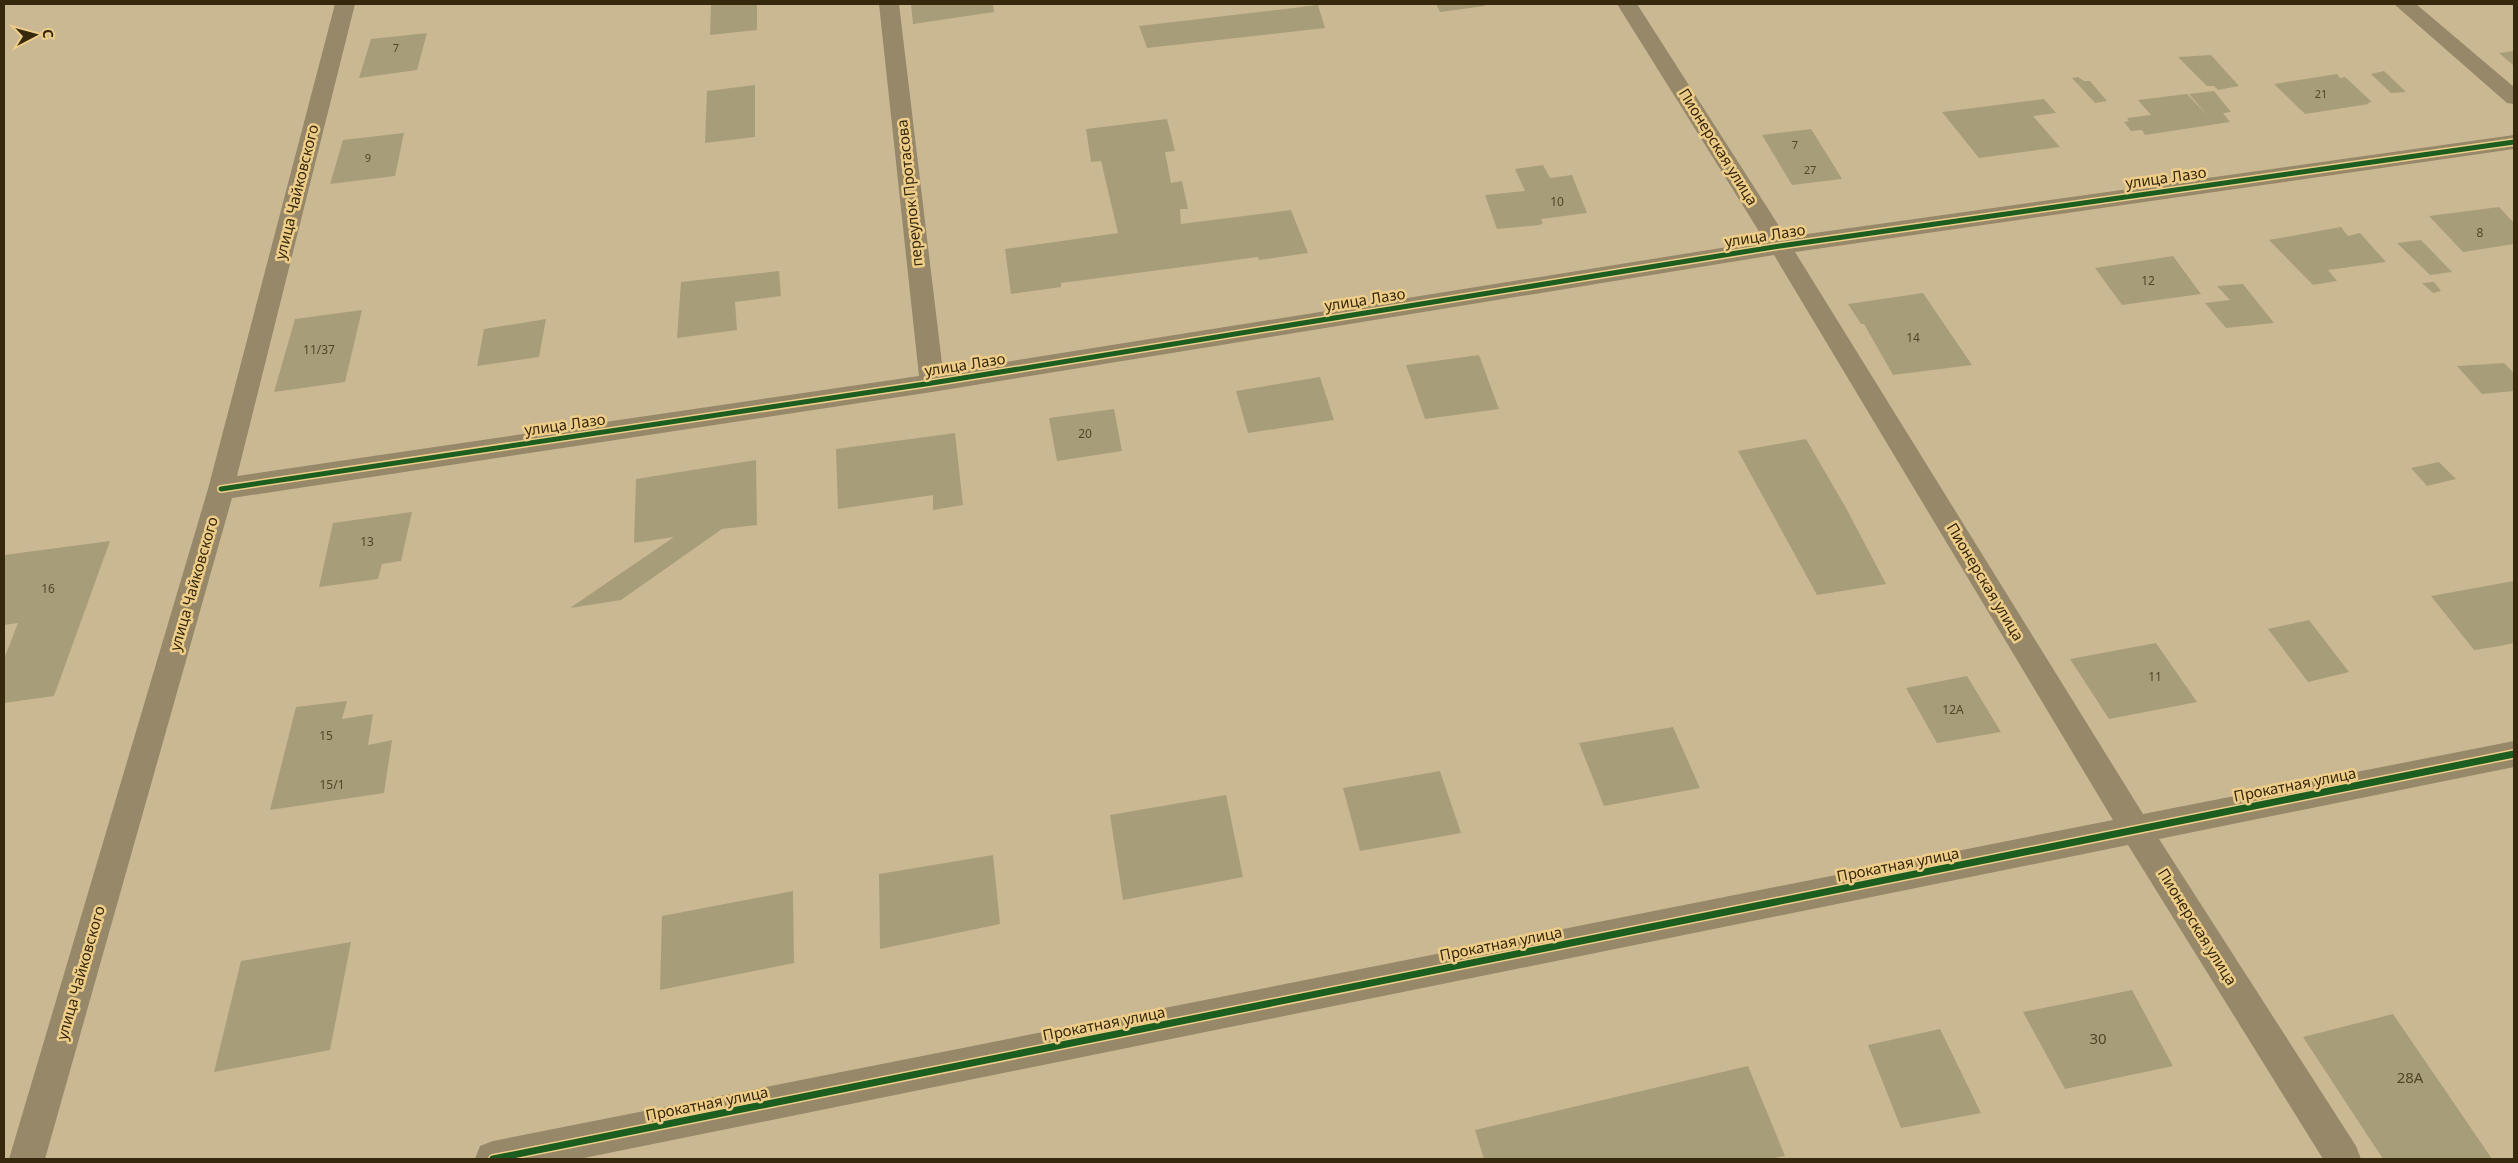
<svg xmlns="http://www.w3.org/2000/svg" width="2518" height="1163" viewBox="0 0 2518 1163" font-family="'Noto Sans',sans-serif">
  <rect width="100%" height="100%" fill="#cab893"/>
  <!-- building -->
  <path fill="#a79e79" d="M 711,4 L 757,4 L 757,30 L 710,35 Z
    M 911,4 L 993,4 L 994,12 L 913,24 Z
    M 1436,4 L 1484,4 L 1485,6 L 1440,12 Z
    M 1318,5 L 1325,28 L 1147,48 L 1139,26 Z
    M 427,33 L 417,70 L 359,78 L 371,39 Z
    M 2514,51 L 2514,66 L 2499,53 Z
    M 2211,55 L 2239,86 L 2218,90 L 2214,86 L 2207,86 L 2178,57 Z
    M 2384,71 L 2406,92 L 2391,93 L 2371,74 Z
    M 2337,74 L 2340,78 L 2345,77 L 2372,102 L 2367,103 L 2369,104 L 2305,114 L 2274,84 Z
    M 2078,77 L 2084,81 L 2090,81 L 2107,101 L 2095,103 L 2072,78 Z
    M 755,85 L 755,137 L 705,143 L 707,91 Z
    M 2214,91 L 2231,112 L 2223,113 L 2230,122 L 2145,135 L 2142,130 L 2131,131 L 2124,122 L 2129,121 L 2127,118 L 2151,115 L 2138,100 L 2187,94 L 2209,117 L 2189,94 Z
    M 2044,99 L 2056,113 L 2033,116 L 2060,147 L 1979,158 L 1942,112 Z
    M 1167,119 L 1175,151 L 1165,152 L 1171,183 L 1182,181 L 1188,209 L 1180,209 L 1181,224 L 1291,210 L 1308,253 L 1259,260 L 1258,257 L 1061,283 L 1061,287 L 1011,294 L 1005,249 L 1118,233 L 1101,161 L 1091,162 L 1086,129 Z
    M 1811,129 L 1828,156 L 1842,179 L 1792,185 L 1762,135 Z
    M 404,133 L 395,176 L 330,184 L 343,140 Z
    M 1543,165 L 1550,178 L 1572,175 L 1587,213 L 1541,219 L 1543,223 L 1540,225 L 1497,229 L 1485,195 L 1525,191 L 1515,169 Z
    M 2499,207 L 2514,223 L 2514,244 L 2463,252 L 2429,216 Z
    M 2341,227 L 2348,236 L 2360,233 L 2386,262 L 2328,270 L 2337,281 L 2313,285 L 2269,240 Z
    M 2421,240 L 2452,272 L 2430,275 L 2397,243 Z
    M 2173,256 L 2201,294 L 2122,305 L 2095,268 Z
    M 779,271 L 781,296 L 735,302 L 737,330 L 677,338 L 681,282 Z
    M 2434,282 L 2441,291 L 2433,293 L 2422,283 Z
    M 2243,284 L 2274,323 L 2226,328 L 2205,303 L 2230,300 L 2217,286 Z
    M 1923,293 L 1972,365 L 1893,375 L 1864,324 L 1861,324 L 1848,304 Z
    M 362,310 L 345,382 L 274,392 L 295,319 Z
    M 546,319 L 539,357 L 477,366 L 484,329 Z
    M 1479,355 L 1499,409 L 1425,419 L 1406,365 Z
    M 2504,363 L 2514,373 L 2514,391 L 2482,394 L 2457,366 Z
    M 1320,377 L 1334,420 L 1248,433 L 1236,391 Z
    M 1114,409 L 1122,451 L 1057,461 L 1049,418 Z
    M 955,433 L 963,505 L 933,510 L 933,495 L 838,509 L 836,449 Z
    M 1806,439 L 1846,508 L 1886,584 L 1817,595 L 1738,451 Z
    M 756,460 L 757,525 L 722,529 L 621,600 L 570,608 L 674,537 L 634,543 L 636,479 Z
    M 2439,462 L 2456,479 L 2427,486 L 2411,468 Z
    M 412,512 L 401,561 L 382,564 L 378,579 L 319,587 L 333,523 Z
    M 110,541 L 54,696 L 4,703 L 4,659 L 18,623 L 4,625 L 4,555 Z
    M 2514,581 L 2514,643 L 2500,646 L 2474,650 L 2431,596 Z
    M 2309,620 L 2349,672 L 2308,682 L 2268,629 Z
    M 2156,643 L 2197,702 L 2109,719 L 2070,659 Z
    M 1967,676 L 2001,732 L 1937,743 L 1906,688 Z
    M 347,701 L 342,719 L 373,714 L 368,745 L 392,740 L 384,793 L 270,810 L 296,707 Z
    M 1673,727 L 1700,788 L 1604,806 L 1579,743 Z
    M 1440,771 L 1461,833 L 1360,851 L 1343,788 Z
    M 1226,795 L 1243,877 L 1123,900 L 1110,815 Z
    M 993,855 L 1000,924 L 880,949 L 879,874 Z
    M 793,891 L 794,963 L 660,990 L 662,916 Z
    M 351,942 L 330,1050 L 214,1072 L 241,961 Z
    M 2132,990 L 2173,1066 L 2065,1089 L 2023,1012 Z
    M 2393,1014 L 2473,1131 L 2492,1159 L 2383,1159 L 2303,1037 Z
    M 1940,1029 L 1981,1113 L 1901,1128 L 1868,1045 Z
    M 1748,1066 L 1785,1156 L 1769,1159 L 1484,1159 L 1475,1130 Z"/>
  <g fill="none" stroke-linecap="round" stroke-linejoin="round">
    <!-- street -->
    <path fill="#968868" fill-rule="evenodd" d="M 335,4 L 355,4 L 237,476 L 919,376 L 879,4 L 899,4 L 943,372 L 1765,241 L 1617,4 L 1637,4 L 1786,237 L 2514,135 L 2514,149 L 1795,252 L 2143,814 L 2514,741 L 2514,767 L 2159,839 L 2356,1146 L 2361,1159 L 2323,1159 L 2128,845 L 579,1159 L 475,1159 L 480,1146 L 493,1141 L 2113,820 L 1774,255 L 932,392 L 232,498 L 45,1159 L 9,1159 L 208,489 Z
      M 2394,4 L 2416,4 L 2514,87 L 2514,104 L 2507,103 Z"/>
    <!-- cycleway-far1 casing -->
    <g stroke="#eecd89" stroke-width="8">
      <path id="cycleway-far1" d="M 221,489 L 932,383 L 1780,246 L 2514,142"/>
    </g>
    <!-- cycleway casing -->
    <g stroke="#eecd89" stroke-width="10">
      <path id="cycleway" d="M 493,1159 L 2514,754"/>
    </g>
    <!-- cycleway-far1 -->
    <use href="#cycleway-far1" stroke="#1b5e20" stroke-width="5"/>
    <!-- cycleway -->
    <use href="#cycleway" stroke="#1b5e20" stroke-width="7"/>
  </g>
  <g text-anchor="middle" stroke-width="5" stroke-linejoin="round" paint-order="stroke">
    <!-- far-number labels -->
    <g font-size="11" fill="#524627">
      <text x="396" y="52">7</text>
      <text x="2321" y="98">21</text>
      <text x="1795" y="149">7</text>
      <text x="368" y="162">9</text>
      <text x="1810" y="174">27</text>
    </g>
    <!-- number labels -->
    <g font-size="12" fill="#524627">
      <text x="1557" y="206">10</text>
      <text x="2480" y="237">8</text>
      <text x="2148" y="285">12</text>
      <text x="1913" y="342">14</text>
      <text x="319" y="354">11/37</text>
      <text x="1085" y="438">20</text>
      <text x="367" y="546">13</text>
      <text x="48" y="593">16</text>
      <text x="2155" y="681">11</text>
      <text x="1953" y="714">12А</text>
      <text x="326" y="740">15</text>
      <text x="332" y="789">15/1</text>
    </g>
    <!-- street labels -->
    <g font-size="15" fill="#35280c" stroke="#eecd89">
      <text transform="translate(1718 147) rotate(58)" y="5">Пионерская улица</text>
      <text transform="translate(2166 178) rotate(-8)" y="5">улица Лазо</text>
      <text transform="translate(297 192) rotate(-76)" y="5">улица Чайковского</text>
      <text transform="translate(910 193) rotate(-96)" y="5">переулок Протасова</text>
      <text transform="translate(1765 236) rotate(-9)" y="5">улица Лазо</text>
      <text transform="translate(1365 300) rotate(-9)" y="5">улица Лазо</text>
      <text transform="translate(965 365) rotate(-9)" y="5">улица Лазо</text>
      <text transform="translate(565 425) rotate(-8)" y="5">улица Лазо</text>
      <text transform="translate(1985 582) rotate(59)" y="5">Пионерская улица</text>
      <text transform="translate(194 584) rotate(-74)" y="5">улица Чайковского</text>
      <text transform="translate(2295 785) rotate(-11)" y="5">Прокатная улица</text>
      <text transform="translate(1898 865) rotate(-11)" y="5">Прокатная улица</text>
      <text transform="translate(2197 927) rotate(58)" y="5">Пионерская улица</text>
      <text transform="translate(1501 944) rotate(-11)" y="5">Прокатная улица</text>
      <text transform="translate(81 973) rotate(-74)" y="5">улица Чайковского</text>
      <text transform="translate(1104 1024) rotate(-11)" y="5">Прокатная улица</text>
      <text transform="translate(707 1104) rotate(-11)" y="5">Прокатная улица</text>
    </g>
    <!-- near-number labels -->
    <g font-size="15" fill="#524627">
      <text x="2098" y="1044">30</text>
      <text x="2410" y="1083">28А</text>
    </g>
  </g>
  <!-- border -->
  <rect width="2518" height="1163" fill="none" stroke="#35280c" stroke-width="10"/>
  <!-- north arrow -->
  <g transform="translate(35 35) rotate(84)" stroke="#eecd89" stroke-width="4" paint-order="stroke">
  <path d="M0-4L9 19L0 12L-9 19Z" fill="#35280c"/>
  <text y="-8" font-size="14" font-weight="bold" text-anchor="middle" fill="#35280c">С</text>
  </g>
</svg>
